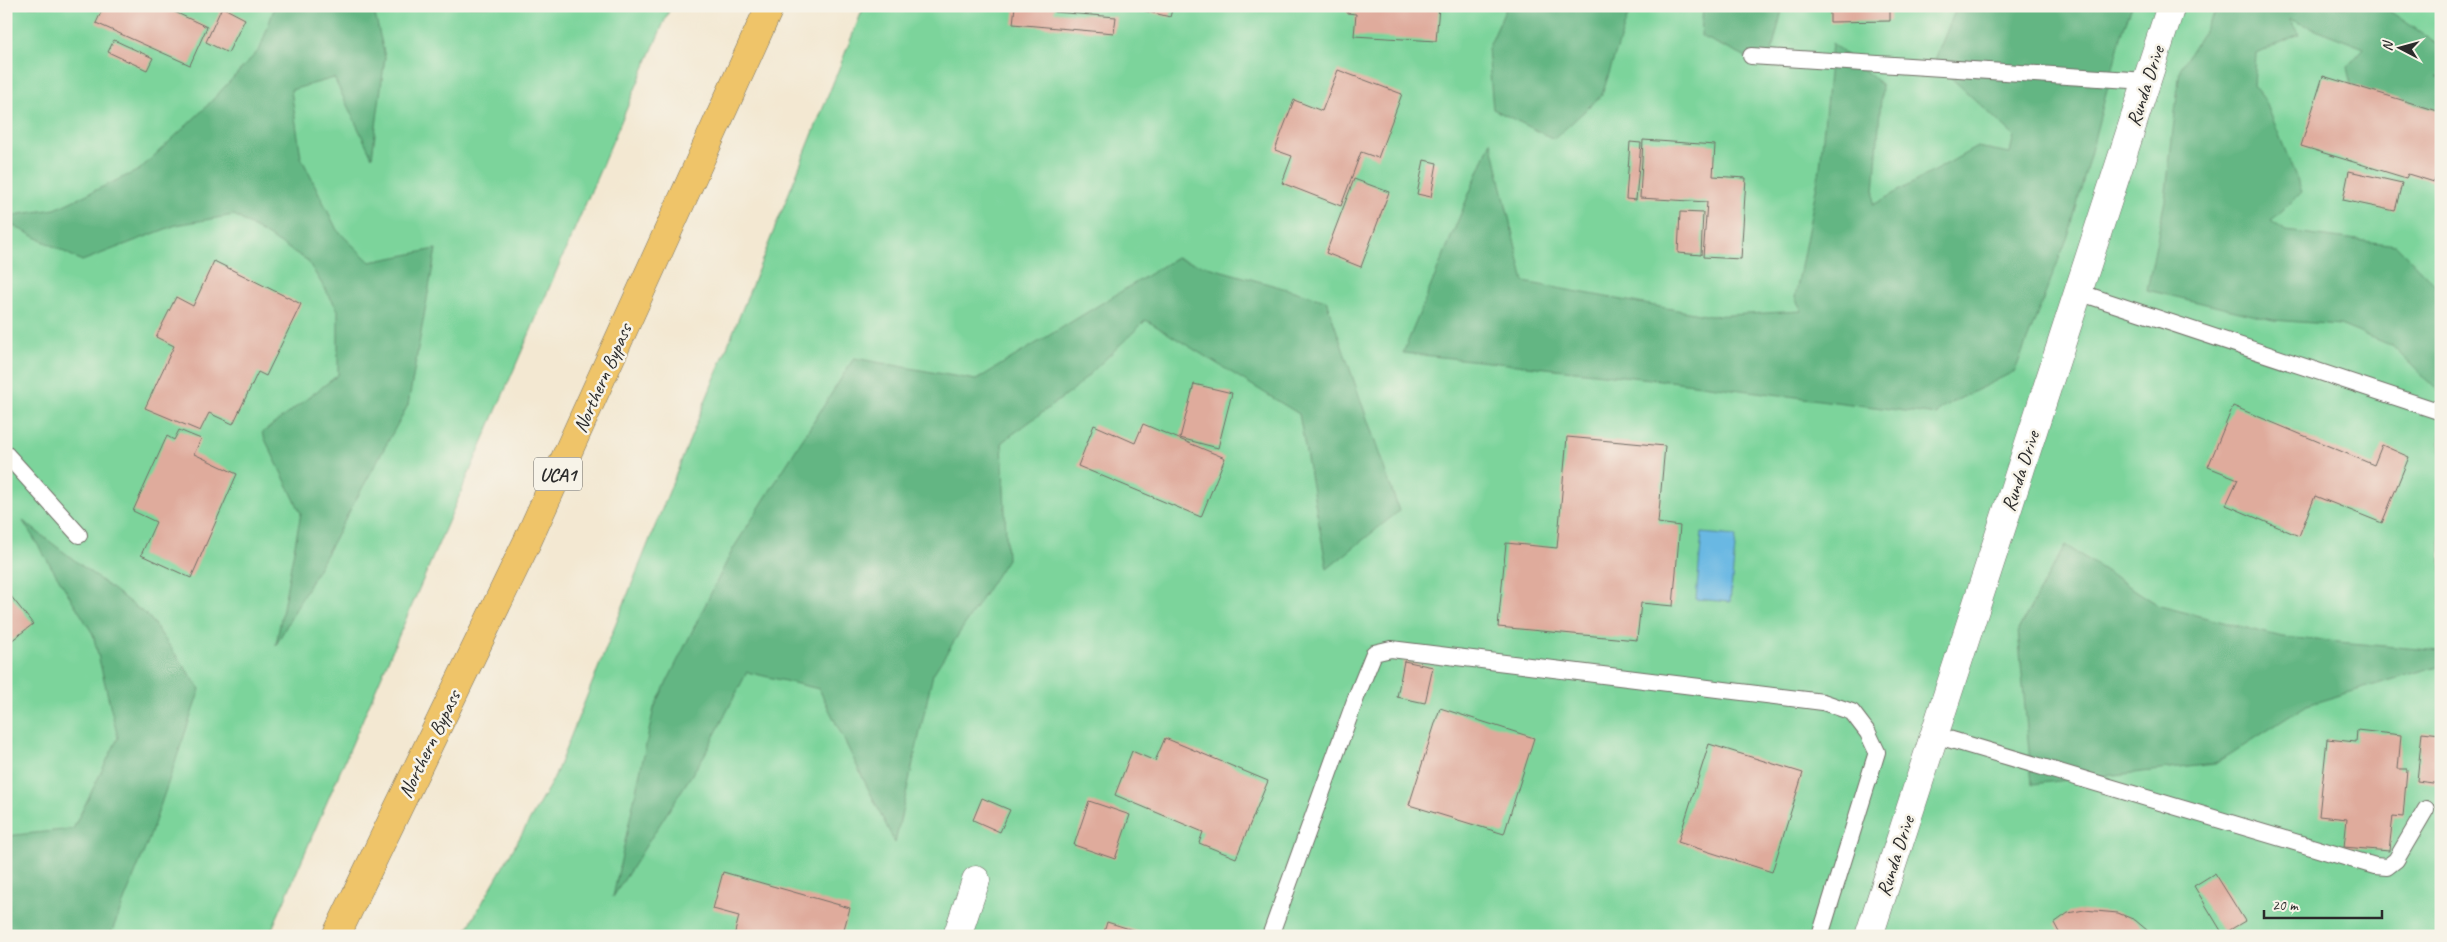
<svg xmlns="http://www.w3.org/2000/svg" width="2447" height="942" viewBox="0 0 2447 942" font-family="Caveat,sans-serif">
  <rect width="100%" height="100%" fill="#f7f3e8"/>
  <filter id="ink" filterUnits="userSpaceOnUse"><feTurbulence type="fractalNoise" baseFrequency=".02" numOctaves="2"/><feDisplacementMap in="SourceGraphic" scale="10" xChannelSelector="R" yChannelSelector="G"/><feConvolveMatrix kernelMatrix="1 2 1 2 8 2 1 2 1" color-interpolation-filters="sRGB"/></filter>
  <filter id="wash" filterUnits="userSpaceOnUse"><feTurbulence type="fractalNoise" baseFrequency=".0096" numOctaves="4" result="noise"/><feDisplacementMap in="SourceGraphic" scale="20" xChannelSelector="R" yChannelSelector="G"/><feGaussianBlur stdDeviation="1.12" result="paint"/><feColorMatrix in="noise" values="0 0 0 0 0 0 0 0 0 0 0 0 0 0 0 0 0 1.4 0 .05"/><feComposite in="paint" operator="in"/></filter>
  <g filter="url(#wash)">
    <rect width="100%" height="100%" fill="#f3e8d2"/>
    <!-- green -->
    <path fill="#7bd49b" stroke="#538063" d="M 6,6 L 671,6 L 269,936 L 6,936 Z
      M 864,6 L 2441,6 L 2441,936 L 463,936 L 554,778 Z"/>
    <!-- forest -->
    <path fill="#64b683" stroke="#487057" d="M 275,6 L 373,6 L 385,57 L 372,157 L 334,78 L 291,90 L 301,157 L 337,230 L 370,262 L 436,249 L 408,405 L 276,645 L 301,513 L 262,433 L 338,375 L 338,310 L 307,260 L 234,215 L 176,225 L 82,261 L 6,222 L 6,216 L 55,209 L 139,170 L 203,110 L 260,49 Z
      M 1507,6 L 1631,6 L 1602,95 L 1554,139 L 1493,109 L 1488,49 Z
      M 1703,6 L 1783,6 L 1768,68 L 1701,36 Z
      M 1957,6 L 2132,6 L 2122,33 L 2070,231 L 2015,371 L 1941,408 L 1937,415 L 1670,381 L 1403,353 L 1491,141 L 1524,282 L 1710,316 L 1802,311 L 1795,298 L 1820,168 L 1832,43 L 1882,85 L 1873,205 L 1977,147 L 2010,153 L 2014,136 L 1934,62 Z
      M 2219,6 L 2382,6 L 2441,46 L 2441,78 L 2437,77 L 2441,80 L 2441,155 L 2365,150 L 2347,67 L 2364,48 L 2289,19 L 2299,34 L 2256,54 L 2254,86 L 2265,100 L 2302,192 L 2271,221 L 2286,231 L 2396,245 L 2441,291 L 2441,394 L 2392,346 L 2340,325 L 2273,320 L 2147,290 L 2165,200 L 2180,69 Z
      M 1176,258 L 1326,300 L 1399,511 L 1327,569 L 1299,414 L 1146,320 L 1073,390 L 1002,442 L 1007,559 L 933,674 L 895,843 L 819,689 L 747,672 L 705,754 L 613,897 L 654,708 L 733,549 L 854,358 L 976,380 Z
      M 23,521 L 149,617 L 200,689 L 149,839 L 110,936 L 6,936 L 6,836 L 73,829 L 118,738 L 93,634 Z
      M 2065,545 L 2160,606 L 2282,637 L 2441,651 L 2441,665 L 2307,705 L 2215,764 L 2032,784 L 2018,630 Z"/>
    <!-- water -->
    <path fill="#69b8e3" stroke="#4a7287" d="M 1702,533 L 1736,536 L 1730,602 L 1696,599 Z"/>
    <g id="blocks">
      <!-- building -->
      <path fill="#dfab9c" d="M 104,6 L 162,6 L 207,27 L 190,65 L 96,23 Z
        M 1015,6 L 1055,6 L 1054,12 L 1116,17 L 1114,33 L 1013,24 Z
        M 1125,6 L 1173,6 L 1170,17 Z
        M 1348,6 L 1439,7 L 1436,41 L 1354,36 L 1356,14 L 1347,13 Z
        M 1830,6 L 1890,6 L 1890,21 L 1830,22 Z
        M 222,7 L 245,19 L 228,53 L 206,42 Z
        M 114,40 L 153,58 L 147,70 L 108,52 Z
        M 1338,70 L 1402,94 L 1378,158 L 1361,152 L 1341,206 L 1282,183 L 1292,156 L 1275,150 L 1294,100 L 1322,111 Z
        M 2323,76 L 2441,112 L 2441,168 L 2439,167 L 2434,182 L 2408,174 L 2406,178 L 2301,146 Z
        M 1643,140 L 1715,145 L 1713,176 L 1746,178 L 1741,259 L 1703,257 L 1707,202 L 1640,198 Z
        M 1630,142 L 1641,143 L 1636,200 L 1626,199 Z
        M 1424,160 L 1437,163 L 1431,197 L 1417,194 Z
        M 2349,171 L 2402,183 L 2395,211 L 2343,200 Z
        M 1354,179 L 1389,192 L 1361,267 L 1326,253 Z
        M 1680,212 L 1703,213 L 1701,255 L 1678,253 Z
        M 214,261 L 301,304 L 266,376 L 258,372 L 233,424 L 209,413 L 200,431 L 145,408 L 174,346 L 156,337 L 176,297 L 193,306 Z
        M 1194,384 L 1232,393 L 1218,448 L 1180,438 Z
        M 2233,406 L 2374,465 L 2382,445 L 2409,457 L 2382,523 L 2315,496 L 2299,536 L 2226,505 L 2238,479 L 2208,467 Z
        M 1143,424 L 1225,458 L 1201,517 L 1078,466 L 1094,425 L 1135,443 Z
        M 179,430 L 201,439 L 194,454 L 237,474 L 191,578 L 141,555 L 156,522 L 133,511 L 167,436 L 174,440 Z
        M 1567,437 L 1665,446 L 1658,523 L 1680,526 L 1673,606 L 1641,603 L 1637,640 L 1498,627 L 1506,543 L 1557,548 Z
        M 6,590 L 33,624 L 6,645 Z
        M 1404,661 L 1433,667 L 1425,703 L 1397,697 Z
        M 1440,708 L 1534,738 L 1504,834 L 1409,805 Z
        M 2357,730 L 2401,735 L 2398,769 L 2407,769 L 2403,817 L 2393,816 L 2389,851 L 2344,847 L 2347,819 L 2319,816 L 2327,739 L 2356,742 Z
        M 2422,732 L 2441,734 L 2441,784 L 2417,781 Z
        M 1165,738 L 1268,781 L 1236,858 L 1199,843 L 1203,832 L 1115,795 L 1132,751 L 1155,761 Z
        M 1709,744 L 1803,773 L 1772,872 L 1678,842 Z
        M 982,798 L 1010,810 L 1000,832 L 973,820 Z
        M 1089,801 L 1130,815 L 1115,859 L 1074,845 Z
        M 723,872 L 850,908 L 842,936 L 734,936 L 739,916 L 713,909 Z
        M 2215,873 L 2245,921 L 2223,934 L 2194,886 Z
        M 2084,910 L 2118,913 L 2135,920 L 2154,936 L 2061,936 L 2054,923 L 2068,913 Z
        M 1107,922 L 1149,935 L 1149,936 L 1103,936 Z"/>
    </g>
  </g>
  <g filter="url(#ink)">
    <use href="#blocks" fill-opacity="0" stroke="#716d65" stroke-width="1"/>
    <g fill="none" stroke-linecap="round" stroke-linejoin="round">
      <!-- lane casing -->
      <g stroke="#716d65" stroke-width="18">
        <path id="lane" d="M 1751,56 L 2147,81
          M 2078,292 L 2441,412
          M 6,454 L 79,535
          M 1935,735 L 2375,866 L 2387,867 L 2396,860 L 2426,809
          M 1270,936 L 1357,695 L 1374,653 L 1391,649 L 1823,702 L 1852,712 L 1868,733 L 1877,752 L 1820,936"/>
      </g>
      <!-- street casing -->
      <g stroke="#716d65" stroke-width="29">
        <path id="street" d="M 957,936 L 976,880
          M 1869,936 L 2171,6"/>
      </g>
      <!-- primary casing -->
      <g stroke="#716d65" stroke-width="29">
        <path id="primary" d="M 336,936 L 528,540 L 770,6"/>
      </g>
      <!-- lane -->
      <use href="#lane" stroke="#fff" stroke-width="16"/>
      <!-- street -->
      <use href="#street" stroke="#fff" stroke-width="28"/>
      <!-- primary -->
      <use href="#primary" stroke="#efc469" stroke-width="28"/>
    </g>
  </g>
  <g text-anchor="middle" stroke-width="5" stroke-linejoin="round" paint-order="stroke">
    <!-- shield labels -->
    <rect fill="#f7f3e8" stroke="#686764" stroke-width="1" x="534" y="457.5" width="48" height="33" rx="4"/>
    <g font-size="19" font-weight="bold" fill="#2b2b2b">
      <text x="558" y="481">UCA1</text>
    </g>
    <!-- street labels -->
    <g font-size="20" fill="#2b2b2b" stroke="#f7f3e8">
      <text transform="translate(2145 86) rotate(-72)" y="7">Runda Drive</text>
      <text transform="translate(602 378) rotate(-66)" y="7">Northern Bypass</text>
      <text transform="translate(2020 471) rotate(-72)" y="7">Runda Drive</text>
      <text transform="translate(429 744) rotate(-64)" y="7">Northern Bypass</text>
      <text transform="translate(1895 856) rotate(-72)" y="7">Runda Drive</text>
    </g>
  </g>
  <!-- margin -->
  <rect width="2447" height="942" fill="none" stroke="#f7f3e8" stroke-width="25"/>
  <!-- north arrow -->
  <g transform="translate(2400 48) rotate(276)" stroke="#f7f3e8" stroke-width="4" paint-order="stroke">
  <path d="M0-4L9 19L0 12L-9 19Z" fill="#2b2b2b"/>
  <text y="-8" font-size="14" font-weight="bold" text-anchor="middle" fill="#2b2b2b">N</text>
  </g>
  <!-- scale -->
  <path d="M2264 910v8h118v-8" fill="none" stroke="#2b2b2b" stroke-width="2.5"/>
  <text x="2272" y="910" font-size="15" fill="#2b2b2b" stroke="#f7f3e8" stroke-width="4" paint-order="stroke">20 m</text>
</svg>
